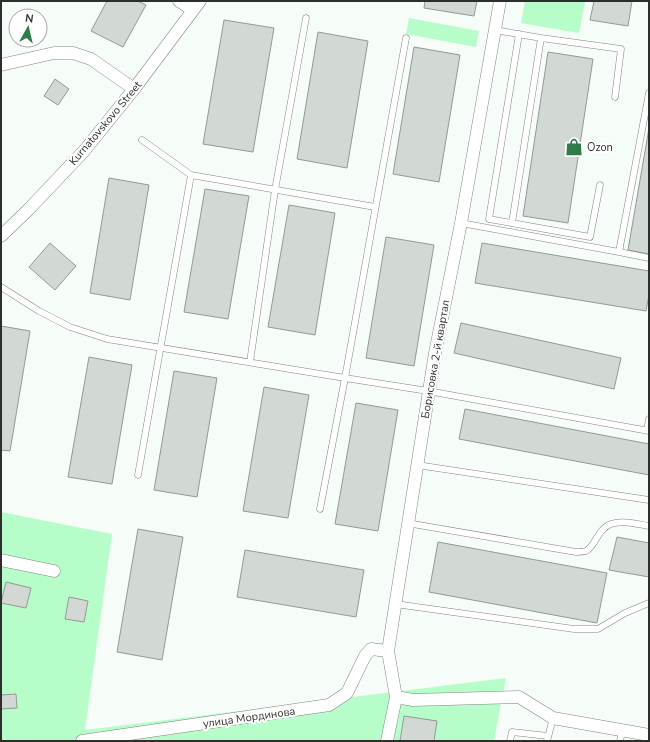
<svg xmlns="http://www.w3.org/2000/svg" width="650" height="742" viewBox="0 0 650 742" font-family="'Nunito Sans',sans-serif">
  <rect width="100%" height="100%" fill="#f6fcf7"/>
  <!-- green -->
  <path fill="#b6fdc9" d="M 525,1 L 580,1 L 585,2 L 579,33 L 521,23 Z
    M 409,18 L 479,31 L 476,47 L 406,34 Z
    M 1,512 L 112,534 L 85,730 L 506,678 L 494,741 L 1,741 Z"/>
  <!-- building -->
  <path fill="#d2d8d3" stroke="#949995" d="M 107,1 L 138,1 L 146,5 L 123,47 L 91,31 Z
    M 425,1 L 477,1 L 474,16 L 424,8 Z
    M 594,1 L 632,1 L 628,26 L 590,20 Z
    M 224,20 L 274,28 L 253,152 L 203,144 Z
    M 318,32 L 368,41 L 347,168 L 297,159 Z
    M 414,47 L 460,55 L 439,182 L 393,174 Z
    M 548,52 L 593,59 L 568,223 L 523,216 Z
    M 55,79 L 69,89 L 58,105 L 44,96 Z
    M 649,128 L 649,254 L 628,250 Z
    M 109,178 L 149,185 L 130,300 L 90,293 Z
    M 205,189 L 249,196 L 228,319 L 184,312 Z
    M 289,205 L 335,213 L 315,335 L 268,327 Z
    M 386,237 L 434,245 L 414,366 L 366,358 Z
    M 50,243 L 76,266 L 55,290 L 29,267 Z
    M 482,243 L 649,271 L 649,295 L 646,311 L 475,283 Z
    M 461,323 L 621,358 L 614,389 L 454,353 Z
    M 1,326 L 30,331 L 10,451 L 1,450 Z
    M 89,357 L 132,365 L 112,484 L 68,477 Z
    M 174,371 L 217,378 L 197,497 L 154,490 Z
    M 264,387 L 309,395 L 288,518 L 243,511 Z
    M 356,403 L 398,410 L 378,531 L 335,524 Z
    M 465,409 L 649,444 L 649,475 L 459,439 Z
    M 138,529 L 183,537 L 162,660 L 117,652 Z
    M 617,537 L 649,543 L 649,577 L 609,570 Z
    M 438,542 L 607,573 L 597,623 L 429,592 Z
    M 245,550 L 364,570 L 356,617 L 237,597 Z
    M 6,582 L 31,588 L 26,608 L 1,603 Z
    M 69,597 L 88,601 L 84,622 L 65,619 Z
    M 16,694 L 17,708 L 1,709 L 1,695 Z
    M 404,716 L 437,721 L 434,741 L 400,741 Z"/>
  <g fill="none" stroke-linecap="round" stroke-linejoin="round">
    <!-- service casing -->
    <g stroke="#808581" stroke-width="7">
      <path id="service" d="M 495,30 L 541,38 L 512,223
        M 519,34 L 489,219 L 590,237 L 600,185
        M 541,38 L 621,49 L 615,97
        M 142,140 L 191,175 L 375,207
        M 461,223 L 619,252 L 649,93
        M 619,252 L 649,258
        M 1,287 L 39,311 L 70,327 L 107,339 L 345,378 L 406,38
        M 250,362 L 275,190 L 306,18
        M 647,430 L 649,419
        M 417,465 L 649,500
        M 138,475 L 191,175
        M 320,509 L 345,378 L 428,391 L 649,431
        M 407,523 L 576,552 C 579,552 583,552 586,551 C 596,546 597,529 611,524 C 623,520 637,524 649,526
        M 395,604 L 574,629 L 598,629 L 625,613 L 649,603
        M 510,741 L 512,732 L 548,736
        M 547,741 L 553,718
        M 620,741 L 622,731"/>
    </g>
    <!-- minor casing -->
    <g stroke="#808581" stroke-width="13">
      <path id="minor" d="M 179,1 L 193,10
        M 1,65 L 54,53 L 73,53 L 91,59 L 134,89
        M 1,236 L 28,210 L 84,151 L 134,89 L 200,1
        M 1,560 L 54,571
        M 396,697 L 413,700 L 519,697 L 553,718 L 649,735
        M 82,741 L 329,705 L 347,693 L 365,656 L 371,649 L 388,651
        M 387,741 L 396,697 L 388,651 L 435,353 L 461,223 L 500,1"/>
    </g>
    <!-- service -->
    <use href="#service" stroke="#fff" stroke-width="6"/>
    <!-- minor -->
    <use href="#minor" stroke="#fff" stroke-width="12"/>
  </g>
  <!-- icons -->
  <defs>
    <g id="shop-bare" transform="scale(1.38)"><path d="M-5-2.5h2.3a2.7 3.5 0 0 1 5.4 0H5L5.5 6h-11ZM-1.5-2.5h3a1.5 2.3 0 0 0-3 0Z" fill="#2f7b49" stroke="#fff" stroke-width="2.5" paint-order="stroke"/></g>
  </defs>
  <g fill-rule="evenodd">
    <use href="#shop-bare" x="574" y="147"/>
  </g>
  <g text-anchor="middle" stroke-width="4" stroke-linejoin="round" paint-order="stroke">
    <!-- street labels -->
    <g font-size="11" fill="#2d2f2d" stroke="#fff">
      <text transform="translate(105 123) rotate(-50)" y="4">Kurnatovskovo Street</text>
      <text transform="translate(435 359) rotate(-80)" y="4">Борисовка 2-й квартал</text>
      <text transform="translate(249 717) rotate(-8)" y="4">улица Мординова</text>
    </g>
    <!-- poi labels -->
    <g font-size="11" fill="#2d2f2d" stroke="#fff" text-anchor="start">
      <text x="587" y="151">Ozon</text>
    </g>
  </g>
  <!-- border -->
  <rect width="650" height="742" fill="none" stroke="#2d2f2d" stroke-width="4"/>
  <!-- north arrow -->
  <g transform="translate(28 28) rotate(8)"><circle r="19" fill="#ffffff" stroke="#abacab"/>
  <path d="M0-3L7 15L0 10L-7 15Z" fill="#2f7b49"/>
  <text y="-6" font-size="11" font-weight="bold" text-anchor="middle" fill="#2d2f2d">N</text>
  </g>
</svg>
